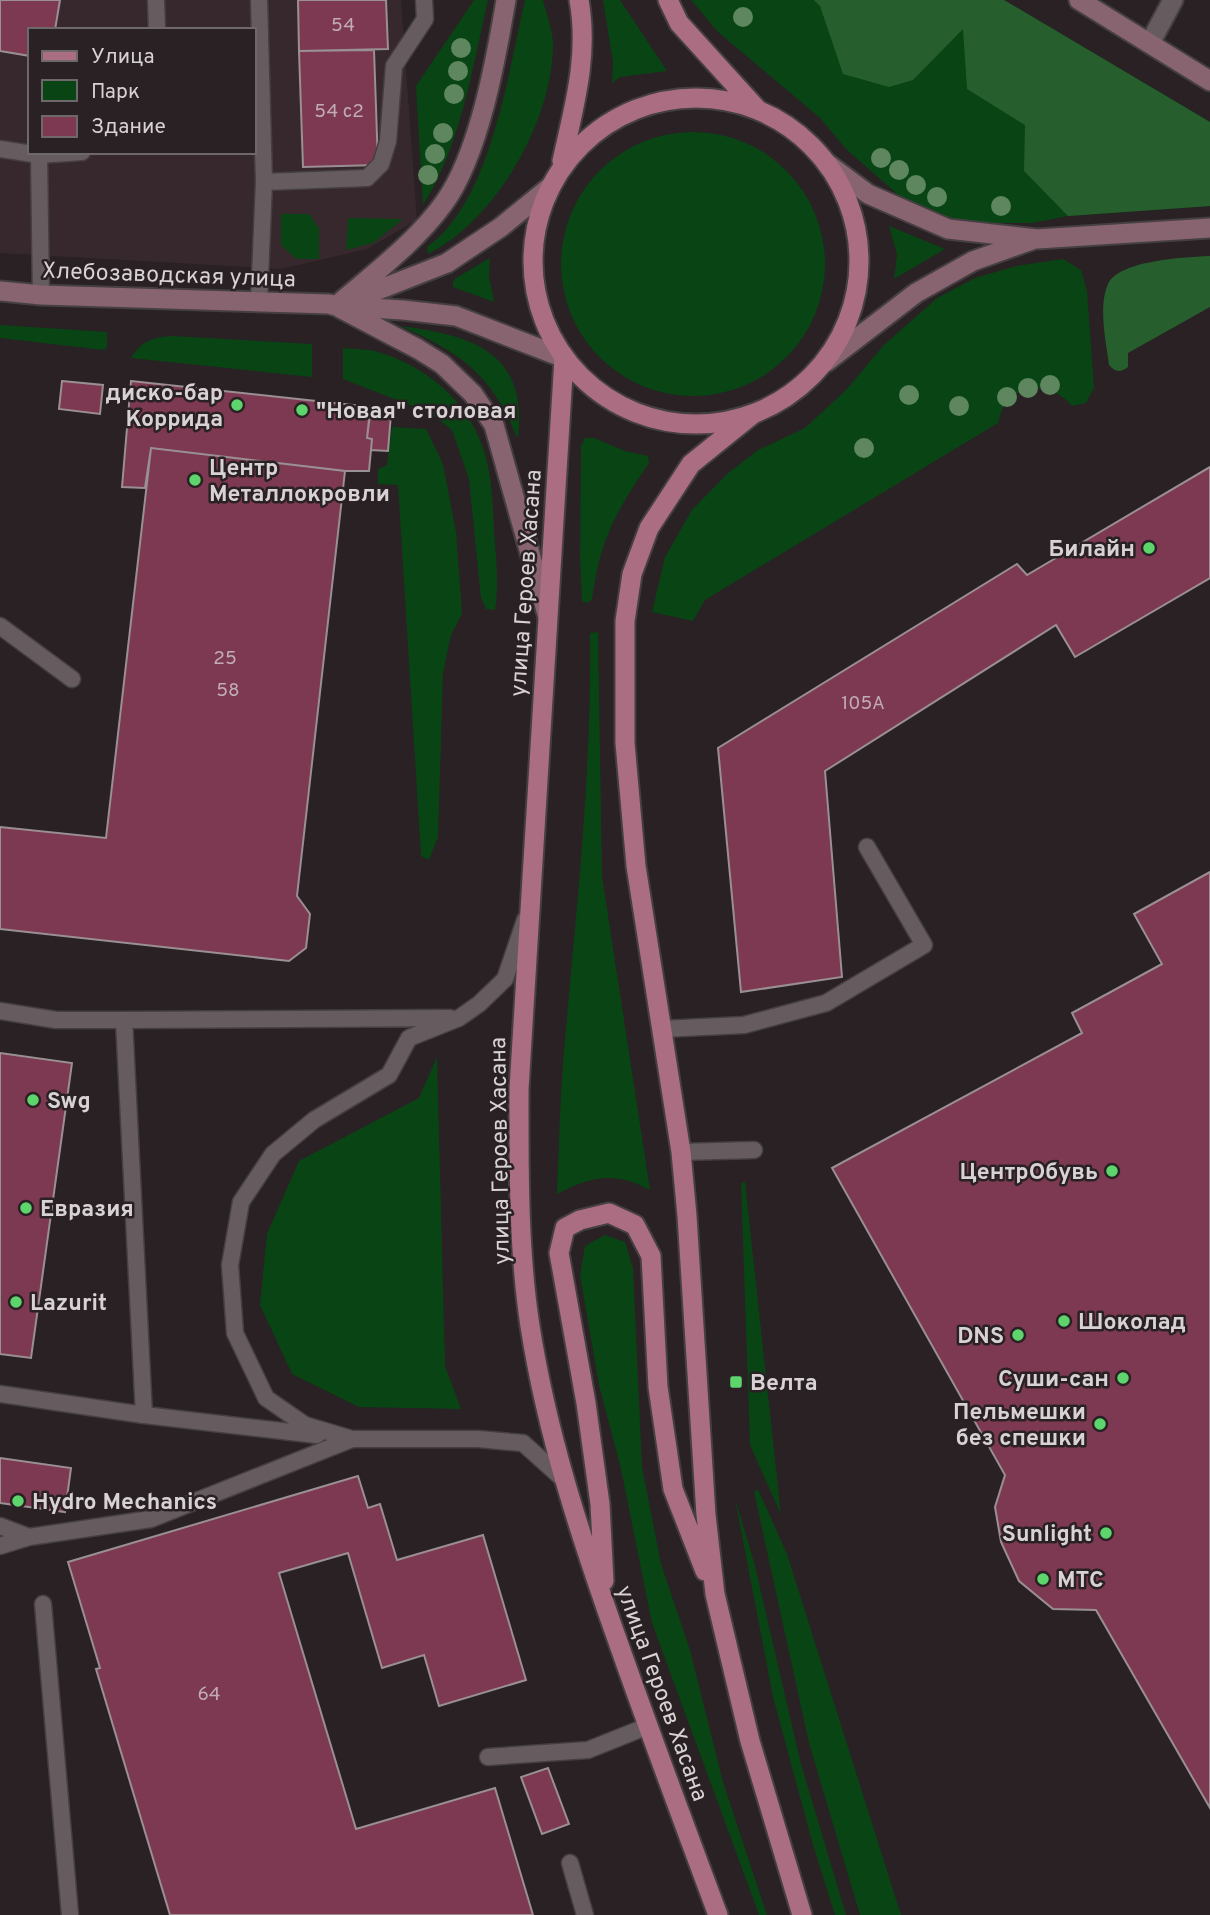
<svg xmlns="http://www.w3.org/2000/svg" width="1210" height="1915" viewBox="0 0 1210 1915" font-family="Overpass,sans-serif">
  <rect width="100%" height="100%" fill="#292123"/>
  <!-- built -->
  <path fill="#37282d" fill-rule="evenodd" d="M 0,0 L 401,0 L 417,220 L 367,249 L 281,269 L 0,253 ZM 30,30 L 254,30 L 254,152 L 30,152 Z"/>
  <!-- green -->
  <path fill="#094415" d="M 474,0 L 488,0 C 473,66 460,148 423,205 L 416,86 Z
    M 525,0 L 543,0 C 546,13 552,28 553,42 C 554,118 497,220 428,254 L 427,247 C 491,202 508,73 525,0 Z
    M 603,0 L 620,0 L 667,71 L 620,77 L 612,83 L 613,62 Z
    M 691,0 L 1004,0 L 1210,122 L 1210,206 L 1068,216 L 1032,223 L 952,223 L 912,207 L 846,149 L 820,118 L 718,32 Z
    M561 264a132 132 0 1 1 264 0a132 132 0 1 1-264 0Z
    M 281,214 L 309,214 L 319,228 L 319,259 L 296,259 L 281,245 Z
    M 348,218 L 403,219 L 373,243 L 346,250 Z
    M 889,226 L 945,249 L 894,279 L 897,255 Z
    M 490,258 L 489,276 L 494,302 L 453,287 L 453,281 L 456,278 Z
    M 1063,259 L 1081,270 L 1087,291 L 1094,388 L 1086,403 L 1072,406 C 1054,385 1027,380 1007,402 C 1002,407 1000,416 998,423 L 705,600 L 693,621 L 652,612 L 665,557 L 692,510 L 727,474 L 758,450 L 805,428 L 846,390 L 884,345 L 937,298 L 975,278 L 1016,266 Z
    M 0,325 L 107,332 L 107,347 L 104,350 L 0,338 Z
    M 400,326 C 472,335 528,352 518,437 L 516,436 C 493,375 458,351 400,326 Z
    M 172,336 L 312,344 L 312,377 L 131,358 C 141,341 154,337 172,336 Z
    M 343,348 C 353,349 365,349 375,351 C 425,365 469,401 484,451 C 492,476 493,505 494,531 C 496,557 499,584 495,610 L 486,609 L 481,598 L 469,479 L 452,430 L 430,413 L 343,379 Z
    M 392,427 L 426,429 L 443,464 L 456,532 L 462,613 L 451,635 L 443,673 L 438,837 L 429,860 L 421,856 L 398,485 L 378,484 L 378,469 L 387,465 Z
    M 585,438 L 594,438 L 625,451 L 648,456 L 649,463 C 615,513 600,540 592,600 L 586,603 L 582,601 L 580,559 L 581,446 Z
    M 598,632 L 602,876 L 650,1190 C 616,1171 591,1176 557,1194 C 559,1147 560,1099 564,1051 C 576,912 592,773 590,633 Z
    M 437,1057 L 445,1366 L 461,1409 L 359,1407 L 292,1374 L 260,1305 L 267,1234 L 299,1161 L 419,1098 Z
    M 745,1182 L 781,1515 L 750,1445 L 741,1183 Z
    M 605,1235 L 625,1242 L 633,1268 L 642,1467 L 661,1564 L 690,1650 L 723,1782 L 767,1915 L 759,1915 L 652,1623 L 621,1469 L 599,1385 L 580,1275 L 585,1246 Z
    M 758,1489 L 787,1554 L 901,1915 L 860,1915 L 809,1743 L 754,1492 Z
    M 735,1499 L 754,1562 L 801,1764 L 846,1915 L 835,1915 L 813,1845 L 773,1697 Z"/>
  <!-- forest -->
  <path fill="#275e2d" d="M 814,0 L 1004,0 L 1210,122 L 1210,206 L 1068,216 L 1024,171 L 1025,125 L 967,89 L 963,29 L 913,80 L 889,87 L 843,74 L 820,6 Z
    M 1210,256 L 1210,307 L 1128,353 L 1128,367 C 1120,373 1115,372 1109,365 C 1106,341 1098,307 1108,284 C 1119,260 1187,257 1210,256 Z"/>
  <!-- building -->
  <path fill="#7c3951" stroke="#9a8f92" stroke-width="2" d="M 0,0 L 60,0 L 55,30 L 30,30 L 30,56 L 0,51 Z
    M 298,0 L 386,0 L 388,49 L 299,51 Z
    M 374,50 L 378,165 L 303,167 L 299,51 Z
    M 62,381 L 103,385 L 100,414 L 59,409 Z
    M 131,381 L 371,407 L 367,438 L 372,439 L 369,471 L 345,471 L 151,448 L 145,488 L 122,487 Z
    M 370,411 L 391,414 L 388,451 L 371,450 L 372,439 L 367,438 Z
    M 151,448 L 345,471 L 297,896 L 310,914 L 306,948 L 289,961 L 0,929 L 0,827 L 106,838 Z
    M 1210,467 L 1210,578 L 1075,657 L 1056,625 L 825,771 L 842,977 L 741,992 L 718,748 L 1017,564 L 1027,575 Z
    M 1210,872 L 1210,1808 L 1096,1610 L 1053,1609 L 1019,1581 L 1001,1542 L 995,1507 L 1005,1475 L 832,1168 L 1082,1033 L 1072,1013 L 1162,964 L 1134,914 Z
    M 0,1053 L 72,1063 L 31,1358 L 0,1354 Z
    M 0,1458 L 71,1468 L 65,1512 L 0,1503 Z
    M 358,1476 L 368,1508 L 380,1504 L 397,1560 L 483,1535 L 526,1680 L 439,1706 L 424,1655 L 382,1668 L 348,1553 L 279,1573 L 356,1829 L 495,1788 L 533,1915 L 170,1915 L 96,1669 L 100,1668 L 68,1562 Z
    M 548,1768 L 569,1824 L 542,1834 L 521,1777 Z"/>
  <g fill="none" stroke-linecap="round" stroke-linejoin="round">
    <!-- service casing -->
    <g stroke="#453f41" stroke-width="19">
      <path id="service" d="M 156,0 L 157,30
        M 0,149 L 39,155 L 82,152
        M 39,155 L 41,295
        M 264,182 L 367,178 L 381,164 L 388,141 L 394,66 L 425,19 L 424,0
        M 259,301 L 264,182 L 259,0
        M 0,626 L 72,679
        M 525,920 L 505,979 L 479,1004 L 459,1018 L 409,1038 L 389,1075 L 314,1120 L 273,1154 L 241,1202 L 230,1265 L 235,1333 L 266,1398 L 305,1425 L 352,1439 L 478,1439 L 523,1443 L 563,1479
        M 0,1011 L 56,1020 L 124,1020
        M 662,1029 L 744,1025 L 826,1003 L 924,945 L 867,847
        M 681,1152 L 754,1150
        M 0,1394 L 144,1415
        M 317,1435 L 144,1415 L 124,1020 L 450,1018
        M 0,1526 L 29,1537 L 151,1519 L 352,1439
        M 0,1546 L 29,1537
        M 43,1604 L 70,1915
        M 488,1757 L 588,1750 L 648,1726
        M 570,1863 L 585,1915"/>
    </g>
    <!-- minor casing -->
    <g stroke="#453f41" stroke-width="23">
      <path id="minor" d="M 1150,43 L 1173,0"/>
    </g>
    <!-- secondary casing -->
    <g stroke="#453f41" stroke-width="23">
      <path id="secondary" d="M 1079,0 L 1210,81
        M 828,164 L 868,194 L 948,229 L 1037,239 L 1210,228
        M 0,291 L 41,295 L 329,304 L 336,306 L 403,310 L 456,316 L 564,358
        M 350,301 L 447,263 L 501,227 L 551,186
        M 336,306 C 373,274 415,243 444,203 C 479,155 496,59 506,0
        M 340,308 L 418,349 L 442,364 L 473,394 L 494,425 L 547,614
        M 826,362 L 916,293 L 973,261 L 1032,240"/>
    </g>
    <!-- primary casing -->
    <g stroke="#453f41" stroke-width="23">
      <path id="primary" d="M 668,0 L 679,23 L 757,109
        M533 261a163 163 0 1 1 326 0a163 163 0 1 1-326 0Z
        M 562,161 C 574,107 589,56 579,0
        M 564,358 L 519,1089 C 519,1167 518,1248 530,1326 C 547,1435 581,1538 618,1642 C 650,1733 684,1824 718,1915
        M 753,414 L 691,464 L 649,528 L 632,574 L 625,621 L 625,743 L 636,866 L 681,1152 L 687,1216 L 706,1515 L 715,1594 L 750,1741 L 802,1915
        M 604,1581 L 600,1504 L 586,1403 L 559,1253 L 565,1228 L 580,1220 L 609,1213 L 635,1225 L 651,1256 L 658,1387 L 673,1489 L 705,1571"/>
    </g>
    <!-- service -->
    <use href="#service" stroke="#665c5f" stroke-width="16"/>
    <!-- minor -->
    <use href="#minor" stroke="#665c5f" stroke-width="19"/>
    <!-- secondary -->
    <use href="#secondary" stroke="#886470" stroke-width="19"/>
    <!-- primary -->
    <use href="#primary" stroke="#ab6d82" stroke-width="19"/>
  </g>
  <!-- trees -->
  <g fill="#5e865f">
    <circle cx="743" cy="17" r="10"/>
    <circle cx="461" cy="48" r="10"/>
    <circle cx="458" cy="71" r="10"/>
    <circle cx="454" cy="94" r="10"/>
    <circle cx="443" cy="133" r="10"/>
    <circle cx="435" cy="154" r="10"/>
    <circle cx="881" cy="158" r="10"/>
    <circle cx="899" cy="170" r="10"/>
    <circle cx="428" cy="175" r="10"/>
    <circle cx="916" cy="185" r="10"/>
    <circle cx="937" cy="197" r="10"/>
    <circle cx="1001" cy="206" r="10"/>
    <circle cx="1050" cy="385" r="10"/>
    <circle cx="1028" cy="388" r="10"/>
    <circle cx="909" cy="395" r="10"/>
    <circle cx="1007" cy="397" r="10"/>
    <circle cx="959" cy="406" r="10"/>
    <circle cx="864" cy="448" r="10"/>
  </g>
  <!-- markers -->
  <g fill="#5ed56c" stroke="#292123" stroke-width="2.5">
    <circle cx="237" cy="405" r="7"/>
    <circle cx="302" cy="410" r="7"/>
    <circle cx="195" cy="480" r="7"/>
    <circle cx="1149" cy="548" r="7"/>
    <circle cx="33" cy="1100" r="7"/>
    <circle cx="1112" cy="1171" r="7"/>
    <circle cx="26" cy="1208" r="7"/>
    <circle cx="16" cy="1302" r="7"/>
    <circle cx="1064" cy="1321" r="7"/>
    <circle cx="1018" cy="1335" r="7"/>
    <circle cx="1123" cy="1378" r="7"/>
    <rect x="729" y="1375" width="14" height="14" rx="3.5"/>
    <circle cx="1100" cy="1424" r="7"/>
    <circle cx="18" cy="1501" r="7"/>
    <circle cx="1106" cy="1533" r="7"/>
    <circle cx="1043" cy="1579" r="7"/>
  </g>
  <g text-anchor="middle" stroke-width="5" stroke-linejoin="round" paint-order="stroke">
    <!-- number labels -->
    <g font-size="19" fill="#c1acb3">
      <text x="343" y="31">54</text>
      <text x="339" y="117">54 с2</text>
      <text x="225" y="664">25</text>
      <text x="228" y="696">58</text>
      <text x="863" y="709">105А</text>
      <text x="209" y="1700">64</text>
    </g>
    <!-- street labels -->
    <g font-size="23" fill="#d8d2d4" stroke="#292123">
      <text transform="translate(169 274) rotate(2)" y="8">Хлебозаводская улица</text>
      <text transform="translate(525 583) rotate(-86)" y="8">улица Героев Хасана</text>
      <text transform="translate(499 1151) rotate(-91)" y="8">улица Героев Хасана</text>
      <text transform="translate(663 1693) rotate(70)" y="8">улица Героев Хасана</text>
    </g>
    <!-- poi labels -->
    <g font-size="23" font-weight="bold" fill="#d8d2d4" stroke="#292123" text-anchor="start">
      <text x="223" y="400" text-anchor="end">диско-бар<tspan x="223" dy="26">Коррида</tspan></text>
      <text x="316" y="418">"Новая" столовая</text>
      <text x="209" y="475">Центр<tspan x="209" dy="26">Металлокровли</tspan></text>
      <text x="1135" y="556" text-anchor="end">Билайн</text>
      <text x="47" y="1108">Swg</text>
      <text x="1098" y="1179" text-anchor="end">ЦентрОбувь</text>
      <text x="40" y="1216">Евразия</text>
      <text x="30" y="1310">Lazurit</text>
      <text x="1078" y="1329">Шоколад</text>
      <text x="1004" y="1343" text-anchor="end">DNS</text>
      <text x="1109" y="1386" text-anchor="end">Суши-сан</text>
      <text x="750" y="1390">Велта</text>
      <text x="1086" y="1419" text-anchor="end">Пельмешки<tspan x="1086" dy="26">без спешки</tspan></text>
      <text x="32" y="1509">Hydro Mechanics</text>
      <text x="1092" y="1541" text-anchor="end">Sunlight</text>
      <text x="1057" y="1587">МТС</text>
    </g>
  </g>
  <!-- legend -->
  <rect x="28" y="28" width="228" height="126" fill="#292123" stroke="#6f686a" stroke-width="2"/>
  <rect x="42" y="51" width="35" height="10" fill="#ab6d82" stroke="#6f686a" stroke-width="2"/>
  <text x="91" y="63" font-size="21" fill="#d8d2d4">Улица</text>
  <rect x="42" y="80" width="35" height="21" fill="#094415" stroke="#6f686a" stroke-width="2"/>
  <text x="91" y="98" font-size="21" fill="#d8d2d4">Парк</text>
  <rect x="42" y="116" width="35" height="21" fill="#7c3951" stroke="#6f686a" stroke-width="2"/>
  <text x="91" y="133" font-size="21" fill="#d8d2d4">Здание</text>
</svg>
